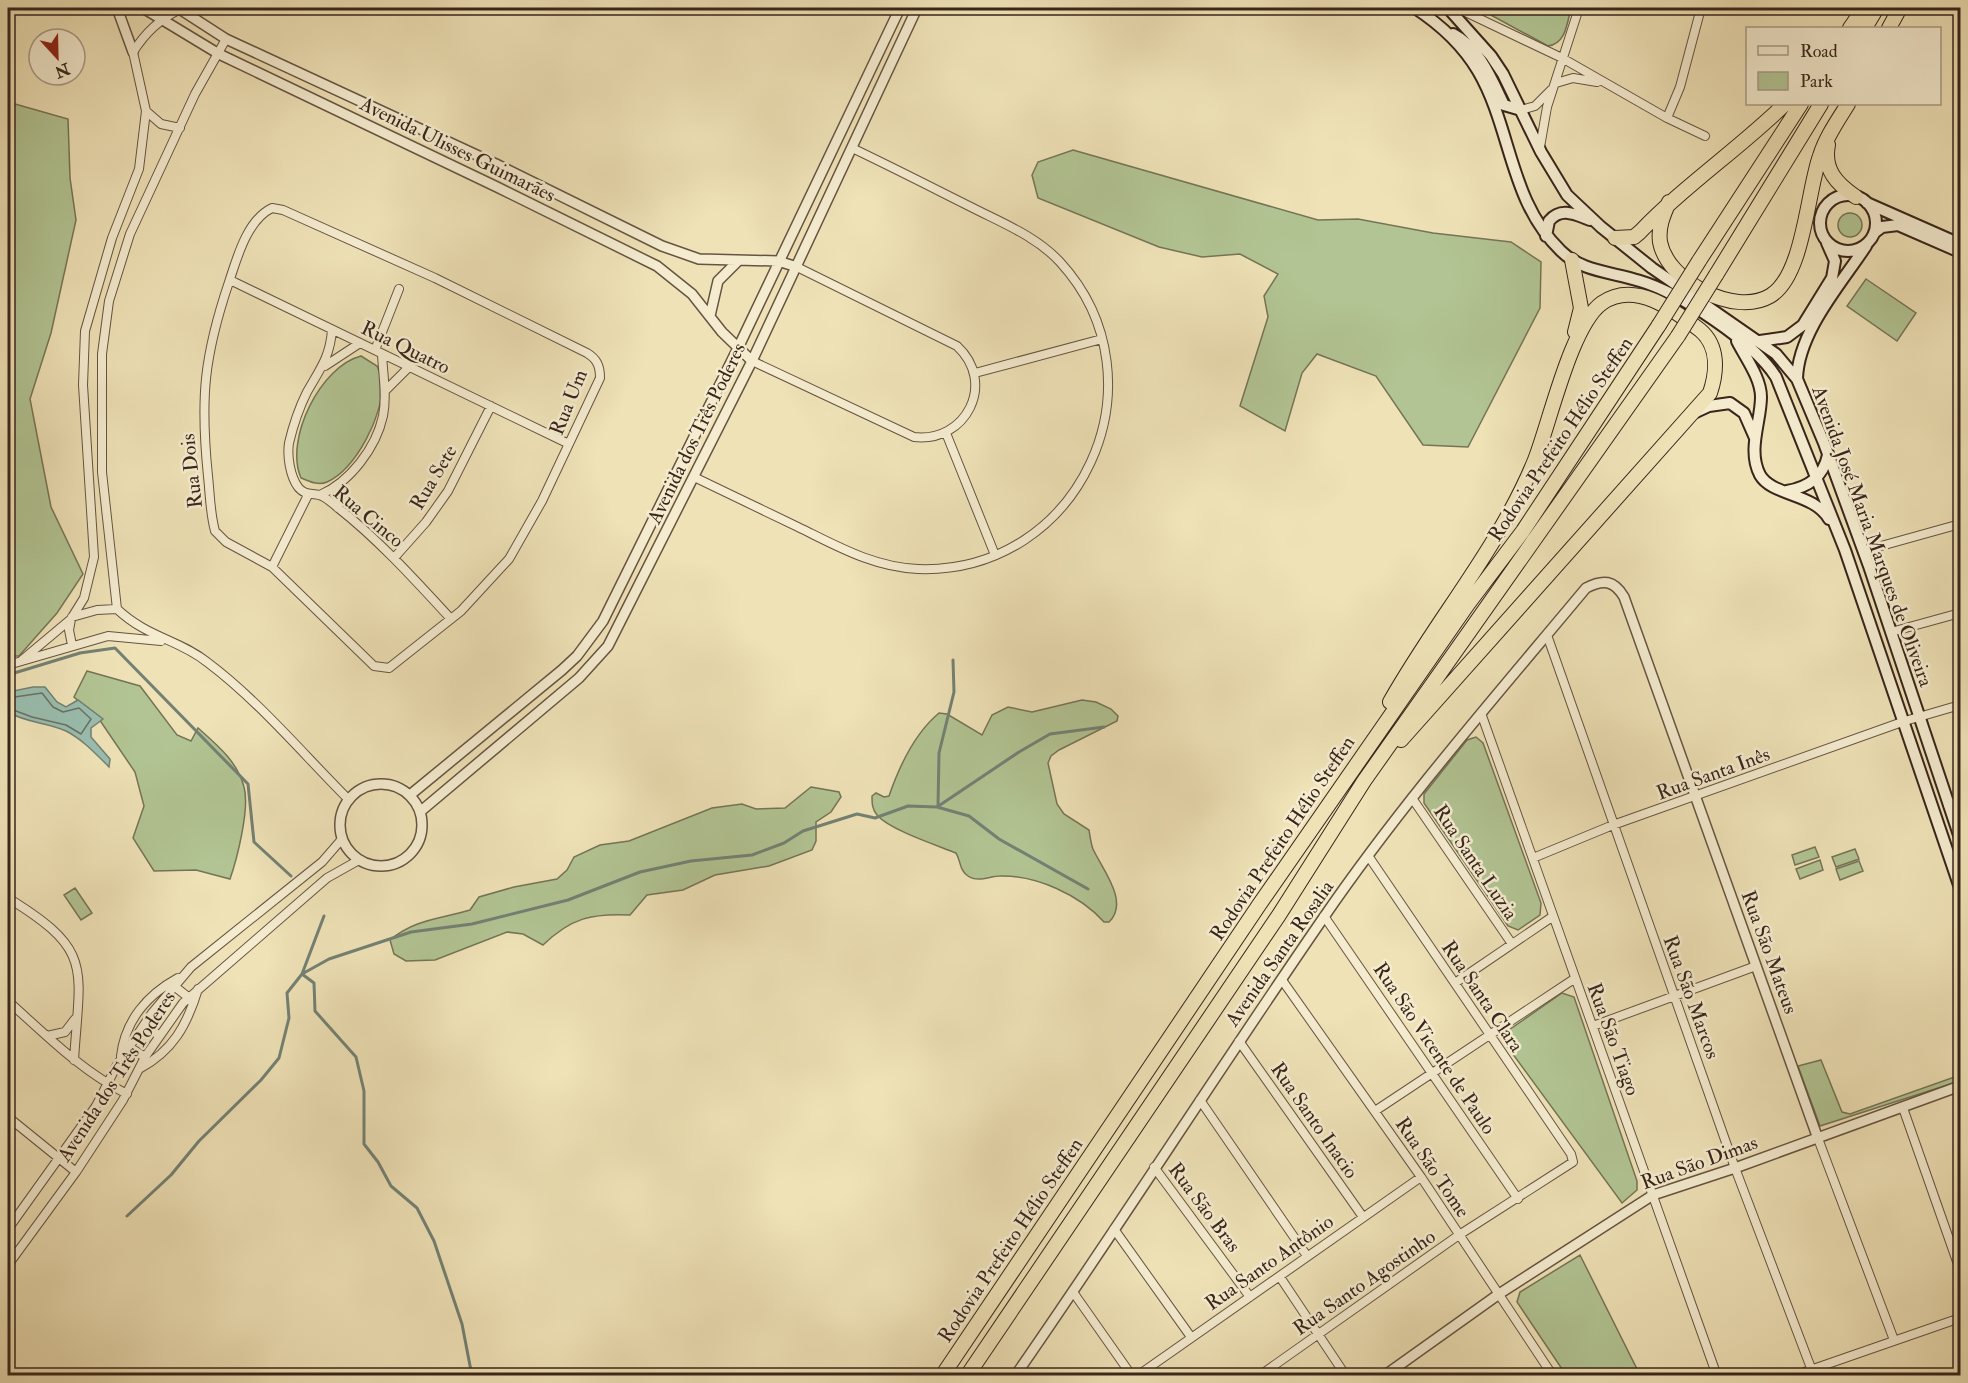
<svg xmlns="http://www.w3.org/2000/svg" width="1968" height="1383" viewBox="0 0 1968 1383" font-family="'IM FELL Double Pica',serif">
  <rect width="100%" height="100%" fill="#efe2b7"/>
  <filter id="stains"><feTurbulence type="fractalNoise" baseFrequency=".00333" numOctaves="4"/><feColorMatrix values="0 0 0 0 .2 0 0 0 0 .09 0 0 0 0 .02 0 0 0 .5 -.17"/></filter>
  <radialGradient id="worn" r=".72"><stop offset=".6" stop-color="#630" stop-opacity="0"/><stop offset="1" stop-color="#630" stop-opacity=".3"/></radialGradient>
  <!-- green -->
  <path fill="#b2c493" stroke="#757457" stroke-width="1.5" d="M 1478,8 L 1571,8 C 1567,23 1566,44 1548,46 Z
    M 8,102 L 68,119 L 70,178 L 76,220 L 51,333 L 30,399 L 51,507 L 83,574 L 57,613 L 19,656 L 8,656 Z
    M 1073,150 L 1318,220 L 1358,219 L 1433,233 L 1511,242 L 1541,262 L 1540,308 L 1468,447 L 1423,445 L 1376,376 L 1317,354 L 1302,373 L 1285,431 L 1240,406 L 1268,317 L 1264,296 L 1278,274 L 1240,254 L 1202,257 L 1159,247 L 1038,198 L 1032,175 L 1038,162 Z
    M1838 225a12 12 0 1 1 24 0a12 12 0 1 1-24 0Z
    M 1866,279 L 1916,313 L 1897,341 L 1847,306 Z
    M 361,356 L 377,366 C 379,371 382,378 382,384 C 384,414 356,469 327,482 C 318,486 309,481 301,478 C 284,439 321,366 361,356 Z
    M 87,671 L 140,686 L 177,735 L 191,741 L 198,728 C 216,744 238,762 244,787 C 250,808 237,859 230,879 L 196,870 L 154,871 L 133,838 L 144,806 L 135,772 L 99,719 L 74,697 Z
    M 1082,700 L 1096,702 L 1111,709 L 1118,716 L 1117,721 L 1059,750 L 1051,756 L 1048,763 L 1057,804 L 1064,814 L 1089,830 C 1090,836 1091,844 1093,849 C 1102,869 1130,902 1109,922 L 1104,922 C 1080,895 1036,875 1000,876 C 990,876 978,883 968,876 C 959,870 961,861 956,853 C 936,845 890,830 877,815 C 872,809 872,803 872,796 L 876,793 L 884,797 L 889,796 C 899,767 915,733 939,713 L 947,714 L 982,735 L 992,715 L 1008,707 L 1032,712 Z
    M 1476,737 L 1483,743 L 1541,903 L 1540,915 L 1518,930 L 1508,926 L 1424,803 L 1424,794 L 1467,740 Z
    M 811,787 L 839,792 L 841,797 L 831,812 L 816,822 L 816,841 L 812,850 L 769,866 L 715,875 L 683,890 L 647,895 L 630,915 C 592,913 571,918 543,945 L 523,934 L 507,932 L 435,960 L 406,961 L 394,954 L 390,940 C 415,919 440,919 470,910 L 479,897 L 514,887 L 557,879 L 567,870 L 574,857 L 600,845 L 629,841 L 712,808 L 742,804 L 756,809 L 785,808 Z
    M 1815,847 L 1819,857 L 1795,865 L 1792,855 Z
    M 1855,849 L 1859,859 L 1836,867 L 1832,857 Z
    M 1820,860 L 1823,870 L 1800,879 L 1796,869 Z
    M 1859,861 L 1863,871 L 1840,880 L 1836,869 Z
    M 75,888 L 92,913 L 81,920 L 64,895 Z
    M 1562,993 L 1574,997 L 1637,1181 L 1637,1190 L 1622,1203 L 1504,1042 L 1506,1032 Z
    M 1821,1060 L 1842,1112 L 1850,1114 L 1960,1075 L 1960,1081 L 1820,1126 L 1798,1066 Z
    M 1580,1255 L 1640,1375 L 1566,1375 L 1517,1302 L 1520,1292 Z"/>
  <!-- water -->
  <path fill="#9abeaf" stroke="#738174" stroke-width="1.5" d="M 33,687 L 45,687 L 57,702 L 66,707 L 78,700 L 103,719 L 91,728 L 91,737 L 110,759 L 109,767 C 96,754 82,739 66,731 C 47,722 26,723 8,712 L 8,692 Z"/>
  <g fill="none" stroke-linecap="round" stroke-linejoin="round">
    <!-- shore -->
    <path stroke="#697265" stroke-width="1.5" d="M 8,698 L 42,693 L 53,707 L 63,712 L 79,708 L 91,719 L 81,734 L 66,725 L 32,717 L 8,708"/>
    <!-- stream -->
    <path stroke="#738174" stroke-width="3" d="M 8,226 L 8,233
      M 11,674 L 80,653 L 115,648 L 248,784 L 254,842 L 291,876
      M 938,806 L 939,753 L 954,692 L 953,660
      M 937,807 L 1019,752 L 1050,734 L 1104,727
      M 324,916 L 302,974 L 329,959 L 411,932 L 472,924 L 568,900 L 640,872 L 691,861 L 752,855 L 784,843 L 803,831 L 857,814 L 875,818 L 908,806 L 937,807 L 969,816 L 999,839 L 1088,889
      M 127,1216 L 171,1175 L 199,1141 L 261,1080 L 279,1058 L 289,1018 L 287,993 L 302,974 L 314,983 L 315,1011 L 356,1057 L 364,1091 L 364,1144 L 378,1162 L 391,1186 L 417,1208 L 434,1241 L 462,1324 L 472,1376"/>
    <!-- minor casing -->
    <g stroke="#665442" stroke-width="10">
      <path id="minor" d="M 1457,8 L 1562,58 L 1667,118 L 1705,136
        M 226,39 L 195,94 L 130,234 L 109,301 L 102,354 L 102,472 L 117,609 C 148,638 178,639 207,662 C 259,701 303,754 349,800
        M 1556,83 L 1573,78 L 1597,82
        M 1521,110 L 1535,106 L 1551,90
        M 146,111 L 161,124 L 180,128
        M 1667,118 L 1680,87 L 1701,8
        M 1540,147 L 1547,107 L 1579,8
        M 272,208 L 283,210 L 435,278 L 587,353 C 597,359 600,366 600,378 L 542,501 L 509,559 L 461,611 L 389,668 L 374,666 L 272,567 L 226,542 L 215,531 C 210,513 210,494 208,476 C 200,398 204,356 229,282 C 237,258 247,220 272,208 Z
        M 230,280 L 569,444
        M 332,330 C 330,357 320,369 307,392 C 299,408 293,426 289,443 C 287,456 290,476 298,487 C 304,495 311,493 319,495 C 325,496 332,503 337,507 C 379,540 415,580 451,619
        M 375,350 L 399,289
        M 752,361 L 914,437 C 966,443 997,383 957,346 L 797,267
        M 325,366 L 360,343
        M 975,373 L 1102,339
        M 385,391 L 409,367
        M 946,433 L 995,555
        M 694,477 C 729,494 763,510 798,527 C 837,546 873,567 918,569 C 1080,575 1169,381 1060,262 C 1036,236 1002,223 971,207 C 931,187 892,167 852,148
        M 337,487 L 338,508
        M 320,495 C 350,482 376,448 383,416 C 387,395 383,375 382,354
        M 1863,551 L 1960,524
        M 394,558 L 426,522 L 448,491 L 491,406
        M 272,567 L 308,495
        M 72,617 L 97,610 L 117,609
        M 71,619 L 69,630 L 72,645
        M 1891,632 L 1960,613
        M 1547,635 L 1735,1168 L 1811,1368
        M 22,660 L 71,619 L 84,598 L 94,557 L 83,385 L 85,331 L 112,238 L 139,169 L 146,111 L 133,52 C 146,32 159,20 180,9
        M 8,665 L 108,636 L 161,641
        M 1481,713 L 1717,1376
        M 1412,798 L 1512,944
        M 1948,805 L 1960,801
        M 1533,858 L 1613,825 L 1905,721 L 1960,705
        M 8,898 C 94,951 80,966 74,1060
        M 1324,916 L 1518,1199
        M 1282,980 L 1421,1177 L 1553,1376
        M 1455,983 L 1552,917
        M 174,986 L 188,997
        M 8,1001 C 45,1034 81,1071 127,1094
        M 145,1024 L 159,1036
        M 1593,1026 L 1756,966
        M 47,1036 L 65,1032 L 75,1019
        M 1239,1041 L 1363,1217
        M 129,1047 L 145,1057
        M 121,1056 C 125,1021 147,995 178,978
        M 139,1069 C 173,1051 187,1025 198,989
        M 1200,1100 L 1307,1256
        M 1903,1108 L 1960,1270
        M 1375,1111 L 1574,979
        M 8,1117 L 76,1172
        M 1817,1136 L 1894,1340
        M 1154,1167 L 1250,1297
        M 8,1229 L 96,1106 L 117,1065 L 152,1013 L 191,967 L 322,862 L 342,839
        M 1114,1229 L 1191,1337
        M 8,1265 L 76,1172 L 123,1100 L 145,1057 L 183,1003 L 327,878 L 359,860
        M 1280,1277 L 1346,1376
        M 1073,1292 L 1132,1376
        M 1137,1376 L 1421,1177
        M 1259,1376 L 1459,1235 L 1573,1162 L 1571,1154 L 1369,857
        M 1793,1376 L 1960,1318"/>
    </g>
    <!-- tertiary casing -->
    <g stroke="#665442" stroke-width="12">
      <path id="tertiary" d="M 117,8 L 133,52
        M 143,8 L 219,54 L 497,187 L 657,266 L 692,294 L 722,332 L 752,361
        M 178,8 L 226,39 L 496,164 L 662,246 L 699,259 L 778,261 L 797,267
        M 710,316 L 718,281 L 738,261
        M340 825a41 41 0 1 1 82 0a41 41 0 1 1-82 0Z
        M 410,795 L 562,670 L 577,656 L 603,621 L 739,346 L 900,8
        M 421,811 L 579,678 L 608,646 L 752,361 L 917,8
        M 1015,1376 C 1120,1225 1219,1069 1324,917 C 1403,802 1496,696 1586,588 C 1603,579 1614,580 1624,597 L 1817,1136
        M 1384,1376 L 1499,1294 L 1653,1195 L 1735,1168 L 1960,1086"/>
    </g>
    <!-- secondary casing -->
    <g stroke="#38251b" stroke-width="14">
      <path id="secondary" d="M 1415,8 C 1441,25 1462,44 1478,71 C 1512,129 1509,201 1561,251 C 1582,272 1613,272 1640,281 C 1680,293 1754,342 1776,377 L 1845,550 L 1960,888
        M 1448,8 L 1491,56 L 1503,74 L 1541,152 L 1567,195 L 1601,227 L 1652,268 L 1776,354 L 1797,379 L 1824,443 L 1869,566 L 1960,838
        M 1453,34 C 1479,47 1492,80 1504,105 L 1521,110
        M1820 223a28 28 0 1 1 56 0a28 28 0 1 1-56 0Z
        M 1867,203 L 1960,244
        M 1874,233 L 1882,227 L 1898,225 L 1960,252
        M 1546,236 L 1549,221 C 1561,207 1574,214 1590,220
        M 1737,341 C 1745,357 1761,378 1761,397 C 1761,422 1747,450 1760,475 C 1772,496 1814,493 1829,519
        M 1760,341 L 1787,337 L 1803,325 L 1832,278 L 1835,261 L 1827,243
        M 1797,379 C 1798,332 1841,284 1866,246
        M 1696,412 L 1709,406 L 1730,403 L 1744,413 L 1755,438
        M 1787,491 C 1809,487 1823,477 1828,455"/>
    </g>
    <!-- motorway casing -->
    <g stroke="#38251b" stroke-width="16">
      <path id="motorway" d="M 1850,28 L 1864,8
        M 1865,28 L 1877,8
        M 1889,28 L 1900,8
        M 1828,145 C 1823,170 1837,184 1856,197
        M 1669,202 C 1663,216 1658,227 1660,242 C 1667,281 1734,317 1770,296 C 1804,276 1807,192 1820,156 C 1826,137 1838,120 1848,104
        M 1615,238 L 1634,237 L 1640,232 C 1685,185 1739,149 1785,104
        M 1572,260 L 1581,308 L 1575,332
        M 1699,261 L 1801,104
        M 1716,275 L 1821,104
        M 1390,702 C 1436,620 1499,548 1535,460 C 1550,422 1571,325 1602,303 C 1635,280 1674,310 1700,330 C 1719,346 1717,372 1710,393 L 1401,740
        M 942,1376 L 1259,905 L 1468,604 L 1523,531 L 1659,325
        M 967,1376 L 1279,915 L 1364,781 L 1678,336"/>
    </g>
    <!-- minor -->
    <use href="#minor" stroke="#f5ecd0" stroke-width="8"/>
    <!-- tertiary -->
    <use href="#tertiary" stroke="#f5ecd0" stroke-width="9"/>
    <!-- secondary -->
    <use href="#secondary" stroke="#f5ecd0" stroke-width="10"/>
    <!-- motorway -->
    <use href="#motorway" stroke="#efe2b7" stroke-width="14"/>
    <!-- motorway-bridge casing -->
    <g stroke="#38251b" stroke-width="16" stroke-linecap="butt">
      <path id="motorway-bridge" d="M 1659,325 L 1699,261
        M 1678,336 L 1716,275"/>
    </g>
    <!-- motorway-bridge -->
    <use href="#motorway-bridge" stroke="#efe2b7" stroke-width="14"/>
  </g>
  <g text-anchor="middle" stroke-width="5" stroke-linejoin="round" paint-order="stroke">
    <!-- street labels -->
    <g font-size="20" fill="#38251b" stroke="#f5ecd0">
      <text transform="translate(458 149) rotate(26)" y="7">Avenida Ulisses Guimarães</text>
      <text transform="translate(406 347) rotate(26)" y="7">Rua Quatro</text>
      <text transform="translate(568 402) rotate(-68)" y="7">Rua Um</text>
      <text transform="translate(696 433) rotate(-64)" y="7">Avenida dos Três Poderes</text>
      <text transform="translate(1560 439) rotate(-56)" y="7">Rodovia Prefeito Hélio Steffen</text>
      <text transform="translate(191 471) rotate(-96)" y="7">Rua Dois</text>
      <text transform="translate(433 477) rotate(-59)" y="7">Rua Sete</text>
      <text transform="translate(369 516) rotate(40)" y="7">Rua Cinco</text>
      <text transform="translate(1873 536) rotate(70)" y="7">Avenida José Maria Marques de Oliveira</text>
      <text transform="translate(1713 773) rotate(-20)" y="7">Rua Santa Inês</text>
      <text transform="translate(1282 838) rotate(-56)" y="7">Rodovia Prefeito Hélio Steffen</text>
      <text transform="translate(1476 862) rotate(56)" y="7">Rua Santa Luzia</text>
      <text transform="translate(1770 952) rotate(70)" y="7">Rua São Mateus</text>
      <text transform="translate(1279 953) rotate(-55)" y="7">Avenida Santa Rosalia</text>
      <text transform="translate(1483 996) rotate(56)" y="7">Rua Santa Clara</text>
      <text transform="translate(1692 997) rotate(70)" y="7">Rua São Marcos</text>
      <text transform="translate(1614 1039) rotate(70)" y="7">Rua São Tiago</text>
      <text transform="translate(1435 1048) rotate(56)" y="7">Rua São Vicente de Paulo</text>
      <text transform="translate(116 1076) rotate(-57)" y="7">Avenida dos Três Poderes</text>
      <text transform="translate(1315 1120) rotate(55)" y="7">Rua Santo Inacio</text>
      <text transform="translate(1699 1162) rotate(-20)" y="7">Rua São Dimas</text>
      <text transform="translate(1433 1167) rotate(56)" y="7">Rua São Tome</text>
      <text transform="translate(1205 1207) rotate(53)" y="7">Rua São Bras</text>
      <text transform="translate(1010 1240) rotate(-56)" y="7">Rodovia Prefeito Hélio Steffen</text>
      <text transform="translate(1269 1262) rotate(-35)" y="7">Rua Santo Antônio</text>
      <text transform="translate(1364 1282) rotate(-35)" y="7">Rua Santo Agostinho</text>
    </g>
  </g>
  <!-- margin -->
  <rect width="1968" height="1383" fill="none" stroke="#efe2b7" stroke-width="30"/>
  <rect x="9" y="9" width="1950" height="1365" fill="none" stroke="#38251b" stroke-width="3"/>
  <rect x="15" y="15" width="1938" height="1353" fill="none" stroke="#38251b" stroke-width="1.5"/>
  <!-- legend -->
  <rect x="1746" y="27" width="195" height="78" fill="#f5ecd0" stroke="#a99c88" stroke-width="1.5"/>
  <rect x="1758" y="46" width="30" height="9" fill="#f5ecd0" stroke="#a99c88" stroke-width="1.5"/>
  <text x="1800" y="57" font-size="18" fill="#38251b">Road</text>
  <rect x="1758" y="72" width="30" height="18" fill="#b2c493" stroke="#a99c88" stroke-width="1.5"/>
  <text x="1800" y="87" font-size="18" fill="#38251b">Park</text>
  <!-- north arrow -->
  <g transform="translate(57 57) rotate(158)"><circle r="28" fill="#f5ecd0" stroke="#a99c88" stroke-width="1.5"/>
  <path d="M0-4.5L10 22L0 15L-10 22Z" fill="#8f2418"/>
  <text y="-9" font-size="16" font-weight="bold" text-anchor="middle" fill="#38251b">N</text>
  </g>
  <rect width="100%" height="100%" filter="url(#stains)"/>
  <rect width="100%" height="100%" fill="url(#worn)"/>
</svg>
